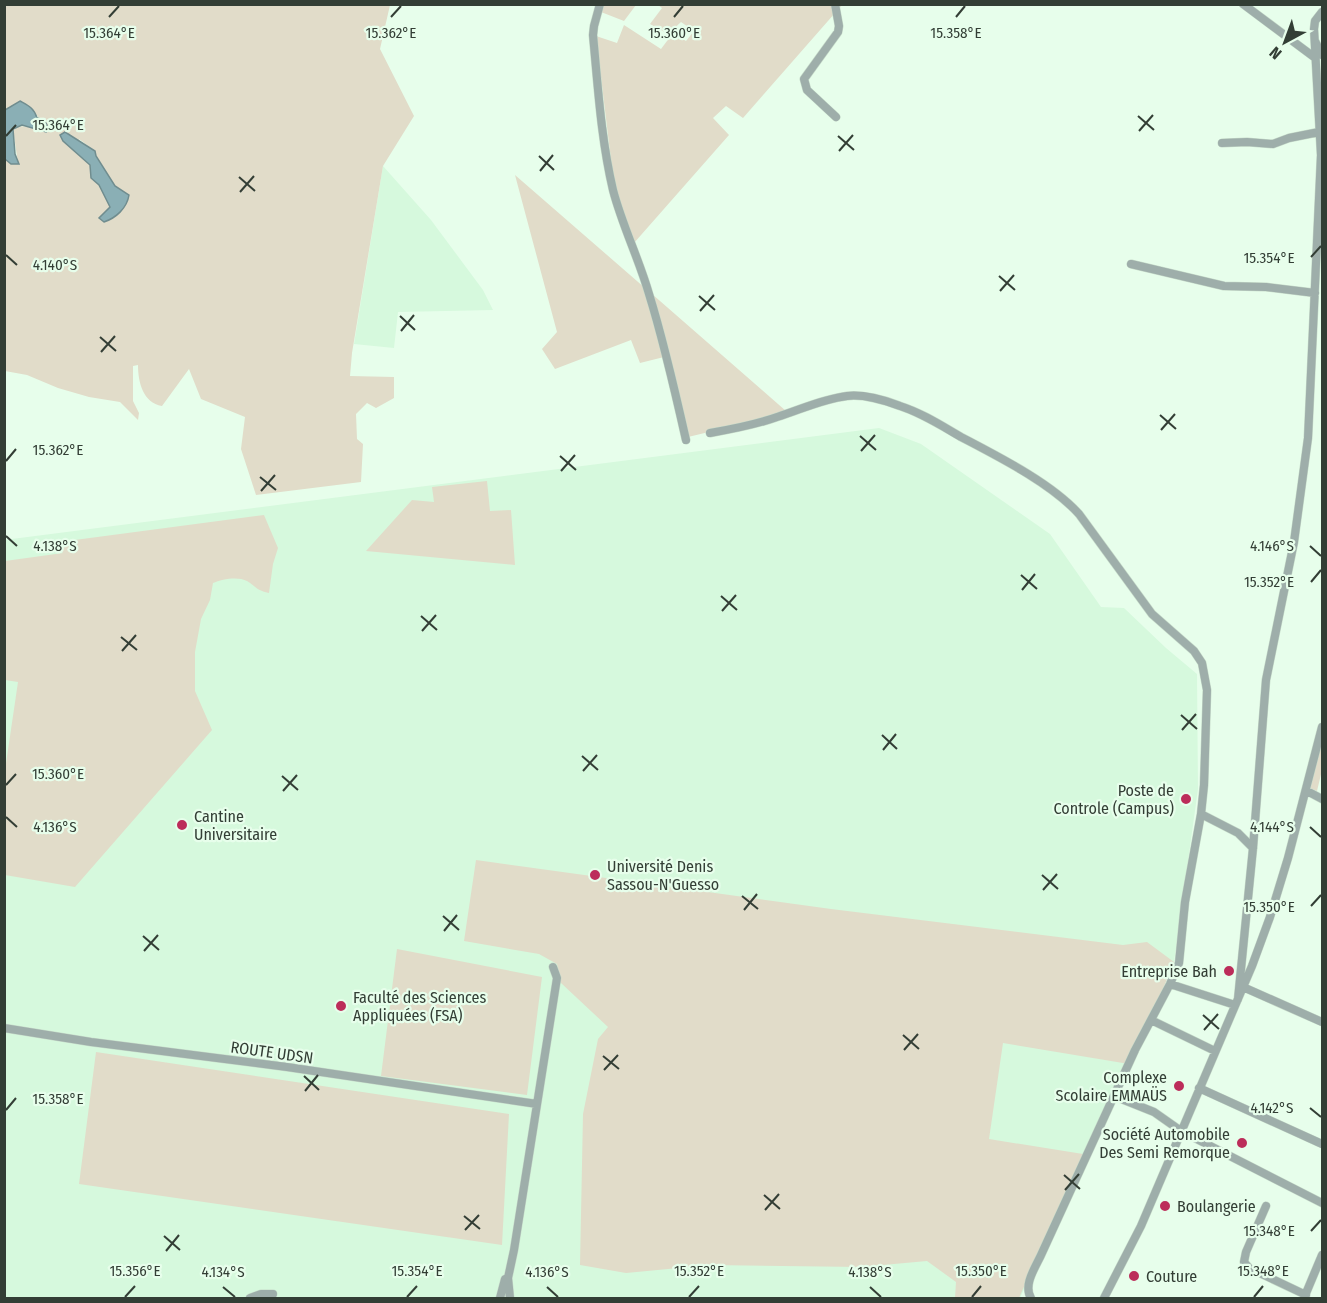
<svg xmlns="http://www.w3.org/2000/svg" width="1327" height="1303" viewBox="0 0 1327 1303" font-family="'Fira Sans Condensed',sans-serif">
  <rect width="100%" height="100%" fill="#e7feeb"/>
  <!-- built -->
  <path fill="#d6f9dd" d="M 383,166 L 431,220 L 483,290 L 493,310 L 398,312 L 394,348 L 354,344 Z
    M 879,428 L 921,444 L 1050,534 L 1101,607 L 1124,608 L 1166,648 L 1197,674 L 1198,789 L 1174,962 L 1020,1298 L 5,1298 L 4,540 Z"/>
  <!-- green -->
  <path fill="#e1dcc9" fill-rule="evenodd" d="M 5,5 L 390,5 L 380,49 L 414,116 L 383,166 L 352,353 L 350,376 L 394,377 L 394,398 L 376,408 L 367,403 L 356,414 L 357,439 L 363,444 L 361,482 L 256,495 L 241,449 L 245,417 L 201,399 L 189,369 L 162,406 C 143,403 138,382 138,365 L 133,366 L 133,401 L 139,413 L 138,420 L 120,402 L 89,397 L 58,388 L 27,375 L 5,371 L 4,159 L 11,164 L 18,163 L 13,129 C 24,122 34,130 46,132 C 41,118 33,108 20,101 L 5,110 ZM 79,139 L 95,151 L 96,156 L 115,186 L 129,195 L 105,222 L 99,218 L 110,207 L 99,185 L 91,178 L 90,165 L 83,158 Z
    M 604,5 L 636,5 L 624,21 L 601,12 Z
    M 658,5 L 842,5 L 743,118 L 726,106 L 713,118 L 729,135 L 634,243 L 621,206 L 612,168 L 596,36 L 617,43 L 624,25 L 661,49 L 673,33 L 686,41 L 694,31 L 681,22 L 668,34 L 650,24 L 662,8 Z
    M 515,175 L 645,288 L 664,357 L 640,363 L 631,340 L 555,369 L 542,349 L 557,332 Z
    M 652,294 L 786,411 L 775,416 L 688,437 L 668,347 Z
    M 487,481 L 490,511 L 511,510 L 515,565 L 366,551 L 412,500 L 434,502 L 432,487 Z
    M 264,515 L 278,548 L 273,564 L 269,593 C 255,590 257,587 247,581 C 238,576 222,579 213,583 L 210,600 L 201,619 L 195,652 L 195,691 L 212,730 L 75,887 L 5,875 L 4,777 L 18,682 L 5,680 L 5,561 L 63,553 L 52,543 Z
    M 1322,738 L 1322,770 L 1317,791 L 1310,788 Z
    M 476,860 L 831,909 L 1123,945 L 1147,942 L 1174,962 L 1149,1023 L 1129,1064 L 1003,1043 L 989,1139 L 1083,1154 L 1019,1298 L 955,1298 L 956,1282 L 927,1261 L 861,1267 L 710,1265 L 626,1273 L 580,1265 L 583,1114 L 598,1039 L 608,1027 L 561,983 L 557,964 L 539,954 L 464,941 Z
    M 397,949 L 542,977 L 527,1095 L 381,1076 Z
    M 96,1052 L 509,1114 L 502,1245 L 79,1184 Z"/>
  <!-- water -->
  <path fill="#8aafb5" stroke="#708d8f" stroke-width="1.5" d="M 20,101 C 29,106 34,108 37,118 L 44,120 L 47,125 L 44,126 L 46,132 L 22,125 L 13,129 L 15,154 L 19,164 L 11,164 L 5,159 L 5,110 Z
    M 65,132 L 95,151 L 96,156 L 115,186 L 129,195 C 127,208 116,218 104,222 L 99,218 L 110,207 L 99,185 L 91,178 L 90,165 L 63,141 L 60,135 Z"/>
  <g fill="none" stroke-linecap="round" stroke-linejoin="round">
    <!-- minor casing -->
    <g stroke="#c7dbca" stroke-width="9">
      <path id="minor" d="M 600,4 L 594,26 L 593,35 C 598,87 601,139 613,190 C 622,225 639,259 649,294 C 664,342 675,391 686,440
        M 835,4 L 839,26 L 838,32 L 804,79 L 807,90 L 836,117
        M 1243,4 L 1314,57
        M 1315,41 L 1322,55
        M 1222,143 L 1247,142 L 1273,144 L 1289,138 L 1319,132
        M 1131,264 L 1224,286 L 1266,287 L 1315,293
        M 710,433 C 733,429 755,425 777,417 C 800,410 822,399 847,396 C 863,394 885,400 900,406 C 922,413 942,426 961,437 C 999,457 1051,483 1079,514 L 1152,614 L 1194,651 L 1202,663 L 1207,690 L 1204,785 L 1201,814 L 1238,833 L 1253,848
        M 1307,791 L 1322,799
        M 1170,984 L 1235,1005
        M 1243,987 L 1322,1022
        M 1238,999 L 1253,848 L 1266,680 L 1294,542 L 1308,438 L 1321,155 L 1314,29 L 1315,21 L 1322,12
        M 1151,1020 L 1215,1051
        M 4,1028 L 91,1042 L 287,1067 L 537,1104
        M 1199,1088 L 1322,1144
        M 1114,1096 L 1154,1112 L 1181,1131 L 1322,1203
        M 1266,1206 L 1246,1252 L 1244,1262 L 1249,1268 L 1306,1295
        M 250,1298 L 261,1294 L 273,1294
        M 500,1298 L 505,1279 L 508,1278
        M 510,1298 L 508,1278 L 514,1250 L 557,978 L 553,967
        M 1031,1298 C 1023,1285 1035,1268 1041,1255 L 1135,1050 L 1170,984 L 1179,963 L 1185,902 L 1201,814
        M 1104,1298 L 1141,1226 L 1252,966 L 1270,917 L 1288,858 L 1322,727
        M 1304,1298 L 1322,1255"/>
    </g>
    <!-- minor -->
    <use href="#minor" stroke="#9eaeaa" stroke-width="8"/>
  </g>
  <!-- ticks -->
  <path fill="none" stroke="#333e35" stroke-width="2" d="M 109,17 L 119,6M 391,17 L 401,6M 674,17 L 683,6M 956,17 L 965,6M 1138,116 L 1154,130M 1139,131 L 1153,115M 6,136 L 16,125M 838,136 L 854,150M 839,151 L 853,135M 539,156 L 554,170M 540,171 L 553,155M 239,177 L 255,191M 240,192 L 254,176M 6,255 L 17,265M 1311,257 L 1321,246M 999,276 L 1015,290M 1000,291 L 1014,275M 699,296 L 715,310M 700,311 L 714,295M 400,316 L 415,330M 401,331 L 414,315M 100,337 L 116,351M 101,352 L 115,336M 1160,415 L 1176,429M 1161,430 L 1175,414M 860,436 L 876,450M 861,451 L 875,435M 560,456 L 576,470M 6,461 L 16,449M 561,471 L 575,455M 260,477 L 276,490M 261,491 L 275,475M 6,536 L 17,546M 1310,546 L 1321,556M 1021,575 L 1037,589M 1311,582 L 1321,570M 1022,590 L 1035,574M 721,596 L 737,610M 722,611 L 736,595M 421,616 L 437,630M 422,631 L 436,615M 121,637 L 137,650M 122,651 L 136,635M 1181,715 L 1197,729M 1182,730 L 1196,714M 882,735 L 897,749M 883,750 L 896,734M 582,756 L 598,770M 583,771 L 597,755M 282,776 L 298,790M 6,785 L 16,774M 283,791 L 297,775M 6,817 L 17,827M 1310,827 L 1321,837M 1042,875 L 1058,889M 1043,890 L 1057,874M 742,896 L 758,909M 1311,906 L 1321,895M 744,910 L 757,894M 443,916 L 459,930M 444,931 L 457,915M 143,936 L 159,950M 144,951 L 158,935M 1203,1015 L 1219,1029M 1204,1030 L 1218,1014M 903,1035 L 919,1049M 904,1050 L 918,1034M 603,1056 L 619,1069M 604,1070 L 618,1055M 304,1076 L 319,1090M 305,1091 L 318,1075M 1310,1108 L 1321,1117M 6,1110 L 16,1098M 1064,1175 L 1080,1189M 1065,1190 L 1079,1174M 764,1195 L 780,1209M 765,1210 L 779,1194M 464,1216 L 480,1229M 465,1230 L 479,1215M 1311,1231 L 1321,1220M 164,1236 L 180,1250M 166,1251 L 179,1235M 223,1287 L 235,1297M 547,1287 L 558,1297M 870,1287 L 881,1297M 125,1297 L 135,1286M 407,1297 L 417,1286M 689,1297 L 699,1286M 972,1297 L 981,1286M 1254,1297 L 1263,1286"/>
  <!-- markers -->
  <g fill="#bc2d5a" stroke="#e7feeb" stroke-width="2">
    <circle cx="1186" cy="799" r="6"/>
    <circle cx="182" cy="825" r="6"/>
    <circle cx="595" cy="875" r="6"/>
    <circle cx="1229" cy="971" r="6"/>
    <circle cx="341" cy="1006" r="6"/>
    <circle cx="1179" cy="1086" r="6"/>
    <circle cx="1242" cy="1143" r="6"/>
    <circle cx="1165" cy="1206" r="6"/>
    <circle cx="1134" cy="1276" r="6"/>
  </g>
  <g text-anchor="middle" stroke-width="4.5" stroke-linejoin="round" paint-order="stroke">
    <!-- poi labels -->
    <g font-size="16" fill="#333e35" stroke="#e7feeb" text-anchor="start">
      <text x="1174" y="796" text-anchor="end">Poste de<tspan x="1174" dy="18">Controle (Campus)</tspan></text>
      <text x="194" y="822">Cantine<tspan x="194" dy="18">Universitaire</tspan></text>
      <text x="607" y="872">Université Denis<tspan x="607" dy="18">Sassou-N'Guesso</tspan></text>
      <text x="1217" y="977" text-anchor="end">Entreprise Bah</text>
      <text x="353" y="1003">Faculté des Sciences<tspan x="353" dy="18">Appliquées (FSA)</tspan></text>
      <text x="1167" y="1083" text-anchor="end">Complexe<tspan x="1167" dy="18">Scolaire EMMAÜS</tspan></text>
      <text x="1230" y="1140" text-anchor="end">Société Automobile<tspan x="1230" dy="18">Des Semi Remorque</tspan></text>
      <text x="1177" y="1212">Boulangerie</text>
      <text x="1146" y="1282">Couture</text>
    </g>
    <!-- street labels -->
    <g font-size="16" fill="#333e35" stroke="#e7feeb">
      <text transform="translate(272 1052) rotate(8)" y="6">ROUTE UDSN</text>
    </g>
  </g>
  <g font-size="15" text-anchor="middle" fill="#333e35" stroke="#e7feeb" stroke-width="4.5" stroke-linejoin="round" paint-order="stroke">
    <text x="109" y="38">15.364°E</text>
    <text x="391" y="38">15.362°E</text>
    <text x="674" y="38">15.360°E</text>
    <text x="956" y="38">15.358°E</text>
    <text x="58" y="130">15.364°E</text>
    <text x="1269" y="263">15.354°E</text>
    <text x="55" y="270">4.140°S</text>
    <text x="58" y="455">15.362°E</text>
    <text x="1272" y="551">4.146°S</text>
    <text x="55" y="551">4.138°S</text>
    <text x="1269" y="587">15.352°E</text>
    <text x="58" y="779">15.360°E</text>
    <text x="1272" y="832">4.144°S</text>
    <text x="55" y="832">4.136°S</text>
    <text x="1269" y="912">15.350°E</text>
    <text x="58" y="1104">15.358°E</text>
    <text x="1272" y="1113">4.142°S</text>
    <text x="1269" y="1236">15.348°E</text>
    <text x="135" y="1276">15.356°E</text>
    <text x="417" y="1276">15.354°E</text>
    <text x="699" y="1276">15.352°E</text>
    <text x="981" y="1276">15.350°E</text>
    <text x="1263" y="1276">15.348°E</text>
    <text x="223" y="1277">4.134°S</text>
    <text x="547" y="1277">4.136°S</text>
    <text x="870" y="1277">4.138°S</text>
  </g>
  <!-- border -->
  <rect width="1327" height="1303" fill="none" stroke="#333e35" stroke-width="12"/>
  <!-- north arrow -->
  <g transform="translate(1285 42) rotate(221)" stroke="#e7feeb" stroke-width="4.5" paint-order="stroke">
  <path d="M0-4.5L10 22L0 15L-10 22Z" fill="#333e35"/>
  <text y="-9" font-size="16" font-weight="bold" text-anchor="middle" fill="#333e35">N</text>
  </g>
</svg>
